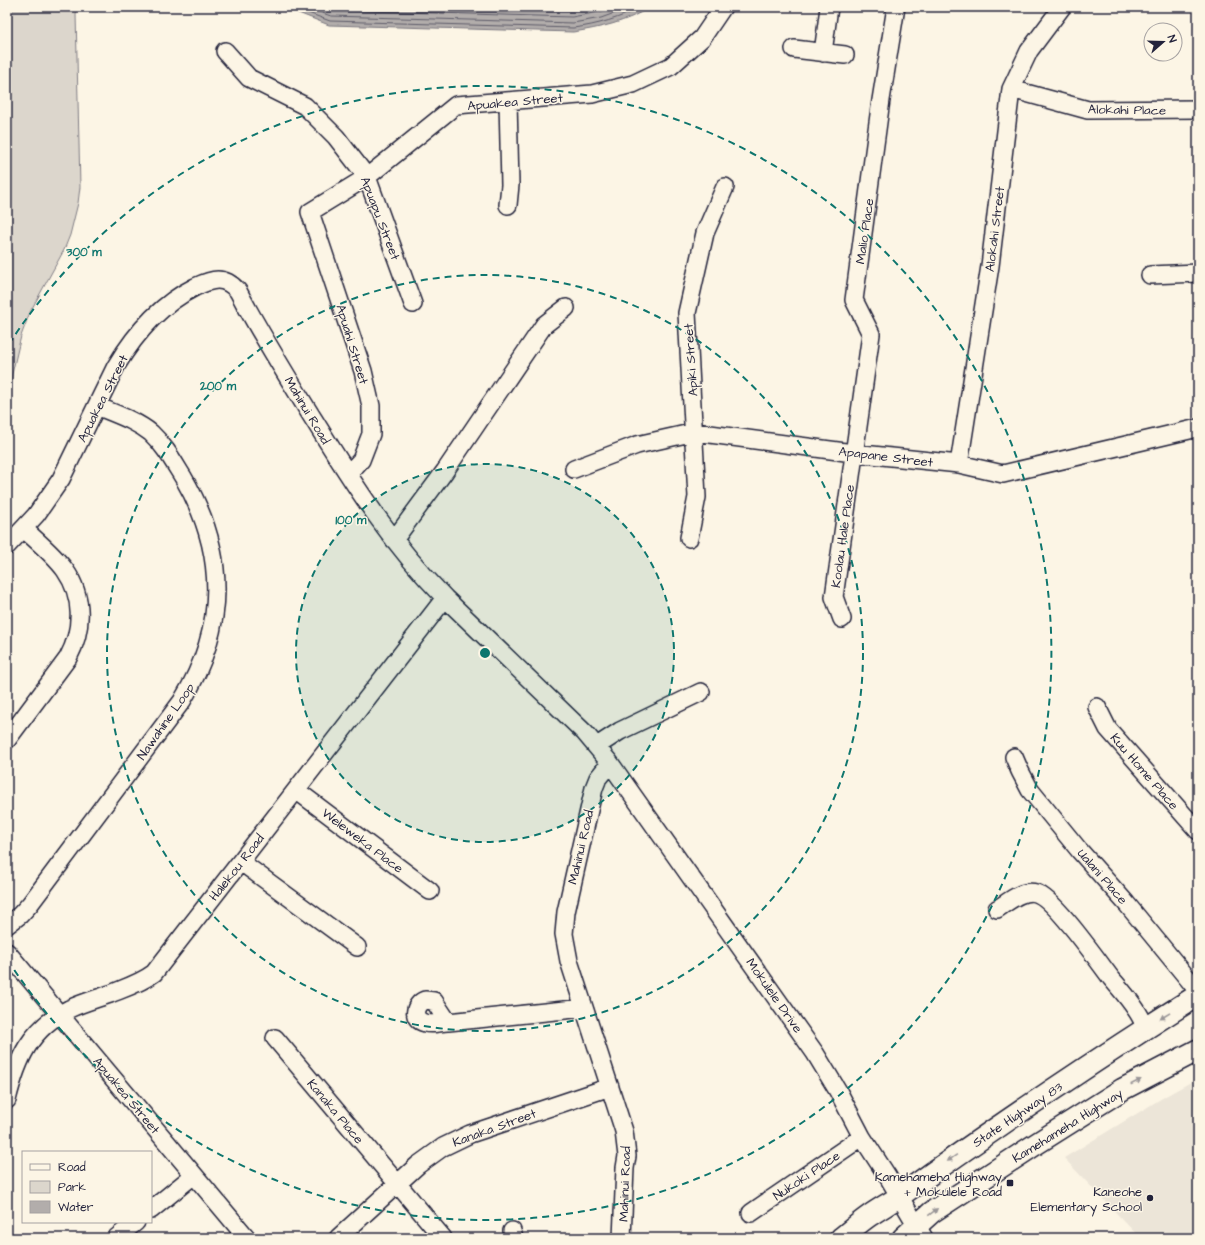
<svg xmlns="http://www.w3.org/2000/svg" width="1205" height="1245" viewBox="0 0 1205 1245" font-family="'Architects Daughter',sans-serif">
  <rect width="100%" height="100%" fill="#fcf5e5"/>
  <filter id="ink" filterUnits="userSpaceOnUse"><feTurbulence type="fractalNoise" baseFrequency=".025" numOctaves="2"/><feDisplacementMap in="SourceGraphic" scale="8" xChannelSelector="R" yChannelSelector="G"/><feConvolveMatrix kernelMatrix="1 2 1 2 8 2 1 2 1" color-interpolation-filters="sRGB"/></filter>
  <g filter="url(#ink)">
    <!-- built -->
    <path fill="#ece5d8" d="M 1198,1078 L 1198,1238 L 1140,1238 L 1064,1158 L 1164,1097 Z"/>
    <!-- green -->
    <path fill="#dcd6cc" stroke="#7f7c84" d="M 7,7 L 77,7 L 76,14 L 80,187 L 78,203 L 70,235 L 64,250 L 30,312 L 21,336 L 12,374 L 7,420 Z"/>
    <!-- water -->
    <path fill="#b2adab" stroke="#78757e" d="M 283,7 L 650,7 C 627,22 600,28 573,32 L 329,25 Z"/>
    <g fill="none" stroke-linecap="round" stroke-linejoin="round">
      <!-- shore -->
      <path stroke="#5c5a68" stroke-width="1" d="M 292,7 L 330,21 L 573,28 C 598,25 620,18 642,7
        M 305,7 L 331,16 L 573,23 L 601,18 L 631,7
        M 322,7 L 332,10 L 572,17 L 599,12 L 615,7"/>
      <!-- minor casing -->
      <g stroke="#22223b" stroke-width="20">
        <path id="minor" d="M 794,49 L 845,55
          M 225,51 L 249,78 L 305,106 L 336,137 L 367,177 L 413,304
          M 823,53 L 829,7
          M 1011,89 L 1088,110 L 1198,109
          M 508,101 L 510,185 L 508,205
          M 1150,275 L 1198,273
          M 959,464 L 990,266 L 1011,89 L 1029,51 L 1062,7
          M 574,469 L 637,445 L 695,432 L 853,453 L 959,464 L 1003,474 L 1198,428
          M 348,474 L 361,460 L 371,434 L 371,406 L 363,371 L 310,212 L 367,177 L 456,105 L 592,94 L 633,84 L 671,66 L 702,38 L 723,7
          M 689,538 L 697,497 L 687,313 L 705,233 L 725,187
          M 394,540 L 445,471 L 544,325 L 566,308
          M 7,546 L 36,515 L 61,479 L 116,366 C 135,334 161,304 195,287 C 212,279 224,275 238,291 C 261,335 288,378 314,420 C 354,485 391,543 445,598 L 585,733 L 610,763 L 598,778 L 594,788 L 566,912 L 564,934 L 569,961 L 624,1131 L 627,1156 L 625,1168 L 622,1238
          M 842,619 L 834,597 L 871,334 L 854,300 L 881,100 L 896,7
          M 1097,707 L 1108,729 L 1198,831
          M 7,740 L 68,658 C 83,630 84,597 65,570 C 54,555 38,542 24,529
          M 597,746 L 620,731 L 701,692
          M 1014,757 L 1020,771 L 1030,790 L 1079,850 L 1126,903 L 1198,991
          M 610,763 L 815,1053 L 838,1091 L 862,1137 L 888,1177 L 924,1238
          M 296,790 L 430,891
          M 241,862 L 357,947
          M 997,909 C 1008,902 1022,889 1036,893 C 1054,898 1098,961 1111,978 C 1122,991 1135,1005 1142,1020 C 1143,1023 1144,1026 1144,1029
          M 7,925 L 20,915 L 30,904 L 182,701 C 227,627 227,552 183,477 C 173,461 165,446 151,433 C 135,420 115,414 97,406
          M 7,952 L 247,1238
          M 448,1022 L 434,1001 L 425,1000 C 414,1004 411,1020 425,1023 C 432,1025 441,1022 448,1022 L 584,1008
          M 275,1038 L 443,1238
          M 7,1100 C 17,1059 30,1029 69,1009 C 82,1003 96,999 110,994 C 125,988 141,983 154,973 L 445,598
          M 151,1210 L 194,1175
          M 751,1213 L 862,1137
          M 512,1231 L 514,1238
          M 116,1238 L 136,1222
          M 338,1238 L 418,1165 L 443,1147 L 470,1134 L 610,1087"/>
      </g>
      <!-- major casing -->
      <g stroke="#22223b" stroke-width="24">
        <path id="major" d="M 841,1238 C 850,1231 859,1223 869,1216 C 879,1209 890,1203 900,1196 C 997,1126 1097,1059 1198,995
          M 903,1238 L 932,1212 L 1036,1144 L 1123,1089 L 1198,1050"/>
      </g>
      <!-- minor -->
      <use href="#minor" stroke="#fcf5e5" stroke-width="17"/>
      <!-- major -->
      <use href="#major" stroke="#fcf5e5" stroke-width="21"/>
    </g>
    <!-- one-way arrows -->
    <defs><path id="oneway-solid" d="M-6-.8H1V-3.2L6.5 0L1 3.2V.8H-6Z"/></defs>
    <g fill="#9a9698">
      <use href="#oneway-solid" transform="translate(1165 1016) rotate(148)"/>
      <use href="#oneway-solid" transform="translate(1136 1082) rotate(-27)"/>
      <use href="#oneway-solid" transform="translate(952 1158) rotate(145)"/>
      <use href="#oneway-solid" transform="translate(933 1212) rotate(-37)"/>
    </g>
  </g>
  <!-- distance rings -->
  <circle cx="485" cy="653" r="189" fill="#0f766e" fill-opacity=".12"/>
  <g fill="none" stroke="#0f766e" stroke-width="2" stroke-dasharray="7 5">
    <circle cx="485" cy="653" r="189"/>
    <circle cx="485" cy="653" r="378"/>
    <path d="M9 344A567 567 0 1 1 9 962"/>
  </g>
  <!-- markers -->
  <g fill="#22223b" stroke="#fcf5e5" stroke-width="1.5">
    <rect x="1006" y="1179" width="8" height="8" rx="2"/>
    <circle cx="1150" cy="1198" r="4"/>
  </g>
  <g text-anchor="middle" stroke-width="3" stroke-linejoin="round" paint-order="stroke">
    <!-- street labels -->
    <g font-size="13" fill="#22223b" stroke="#fcf5e5">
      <text transform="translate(515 101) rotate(-5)" y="5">Apuakea Street</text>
      <text transform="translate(1127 109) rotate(1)" y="5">Alokahi Place</text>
      <text transform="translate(381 218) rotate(69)" y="5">Apuapu Street</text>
      <text transform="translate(994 229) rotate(-83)" y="5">Alokahi Street</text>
      <text transform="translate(864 231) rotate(-82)" y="5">Malio Place</text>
      <text transform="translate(353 344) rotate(73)" y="5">Apuahi Street</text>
      <text transform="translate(690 360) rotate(-94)" y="5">Apiki Street</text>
      <text transform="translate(102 398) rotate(-63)" y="5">Apuakea Street</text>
      <text transform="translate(308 410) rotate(59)" y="5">Mahinui Road</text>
      <text transform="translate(886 456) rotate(7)" y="5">Apapane Street</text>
      <text transform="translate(842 536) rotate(-82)" y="5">Koolau Hale Place</text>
      <text transform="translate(165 721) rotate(-55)" y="5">Nawahine Loop</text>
      <text transform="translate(1145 771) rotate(49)" y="5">Kuu Home Place</text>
      <text transform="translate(363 840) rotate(37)" y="5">Weleweka Place</text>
      <text transform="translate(580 847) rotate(-77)" y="5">Mahinui Road</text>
      <text transform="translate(236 867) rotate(-52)" y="5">Halekou Road</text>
      <text transform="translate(1103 876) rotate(49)" y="5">Ualani Place</text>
      <text transform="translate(775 995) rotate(55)" y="5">Mokulele Drive</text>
      <text transform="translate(127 1095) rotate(50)" y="5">Apuakea Street</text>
      <text transform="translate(336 1111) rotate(50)" y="5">Kanaka Place</text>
      <text transform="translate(1017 1114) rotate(-34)" y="5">State Highway 83</text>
      <text transform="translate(1067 1125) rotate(-32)" y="5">Kamehameha Highway</text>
      <text transform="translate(494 1127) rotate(-20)" y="5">Kanaka Street</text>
      <text transform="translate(806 1175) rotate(-34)" y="5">Nukoki Place</text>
      <text transform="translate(624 1184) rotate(-88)" y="5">Mahinui Road</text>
    </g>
    <!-- poi labels -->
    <g font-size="13" fill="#22223b" stroke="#fcf5e5" text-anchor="end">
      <text x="1002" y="1181">Kamehameha Highway<tspan x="1002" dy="15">+ Mokulele Road</tspan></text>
      <text x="1142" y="1196">Kaneohe<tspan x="1142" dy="15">Elementary School</tspan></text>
    </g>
  </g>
  <circle cx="485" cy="653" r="6" fill="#0f766e" stroke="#fcf5e5" stroke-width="2"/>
  <g font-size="12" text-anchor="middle" font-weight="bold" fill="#0f766e" stroke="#fcf5e5" stroke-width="3" stroke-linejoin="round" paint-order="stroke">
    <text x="84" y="256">300 m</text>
    <text x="218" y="390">200 m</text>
    <text x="351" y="524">100 m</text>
  </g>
  <!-- margin -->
  <rect width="1205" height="1245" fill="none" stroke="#fcf5e5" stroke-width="24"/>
  <rect x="12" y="12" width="1181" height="1221" fill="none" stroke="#22223b" stroke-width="1.5" filter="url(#ink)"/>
  <!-- legend -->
  <rect x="22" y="1151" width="130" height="72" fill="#fcf5e5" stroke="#a5a1a1"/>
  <rect x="30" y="1164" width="20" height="6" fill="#fcf5e5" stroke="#a5a1a1"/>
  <text x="58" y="1171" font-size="12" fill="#22223b">Road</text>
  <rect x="30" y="1181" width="20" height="12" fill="#dcd6cc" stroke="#a5a1a1"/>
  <text x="58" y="1191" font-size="12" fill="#22223b">Park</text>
  <rect x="30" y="1201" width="20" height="12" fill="#b2adab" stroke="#a5a1a1"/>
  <text x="58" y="1211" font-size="12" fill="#22223b">Water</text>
  <!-- north arrow -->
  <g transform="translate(1163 42) rotate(70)"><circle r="19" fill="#fcf5e5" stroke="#a5a1a1"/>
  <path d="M0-3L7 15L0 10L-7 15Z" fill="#22223b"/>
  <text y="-6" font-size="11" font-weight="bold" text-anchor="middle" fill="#22223b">N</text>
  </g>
</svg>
